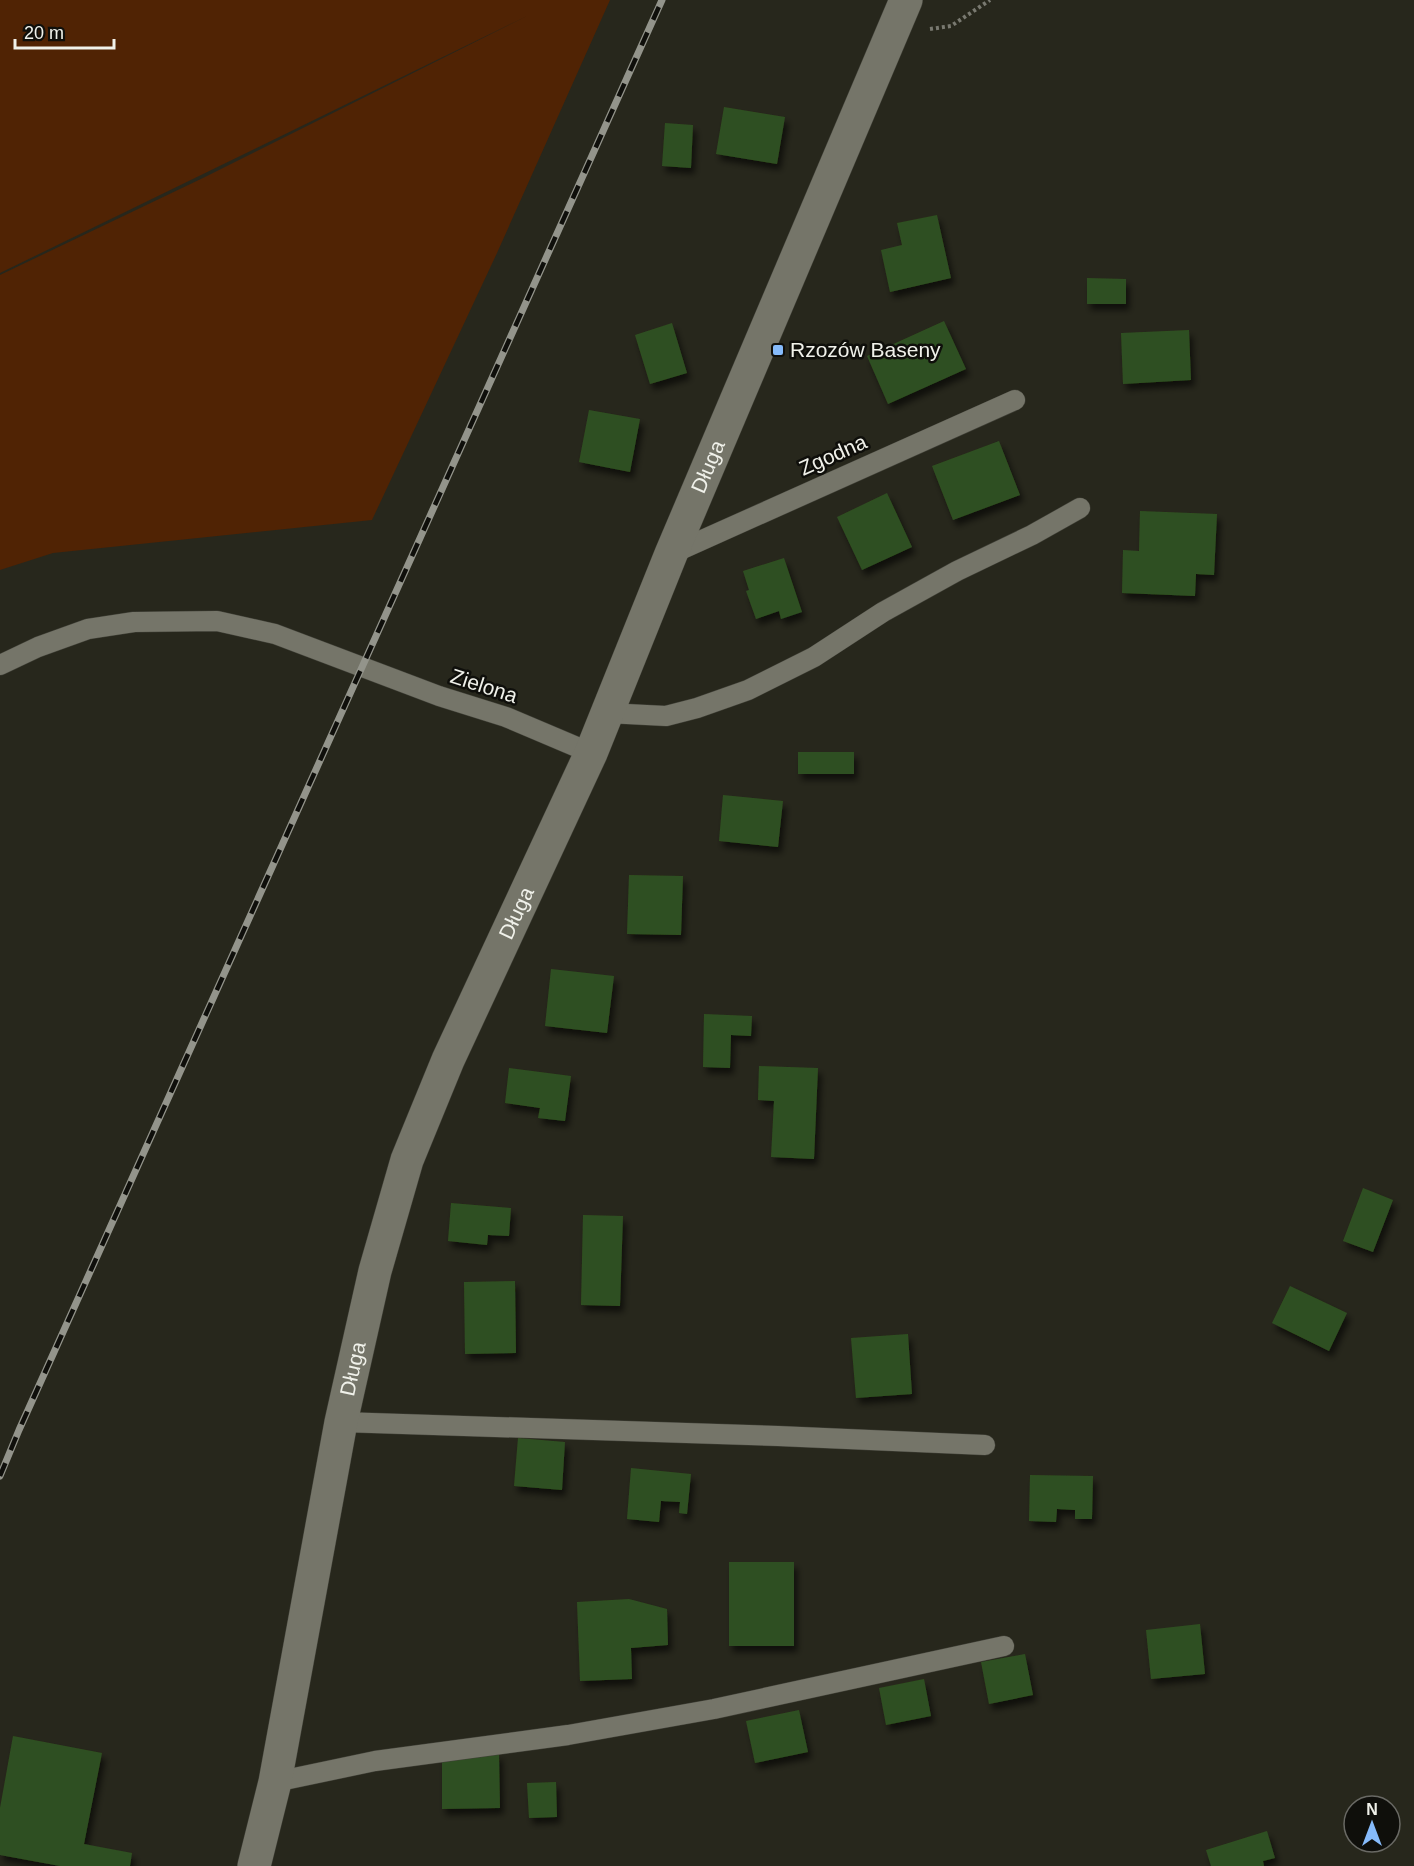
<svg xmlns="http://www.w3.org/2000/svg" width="1414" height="1866" viewBox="0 0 1414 1866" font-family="Arial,sans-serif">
  <defs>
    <filter id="shadow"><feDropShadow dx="3.5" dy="6" stdDeviation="3" flood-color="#0009"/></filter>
  </defs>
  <rect width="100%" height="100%" fill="#27271c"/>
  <!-- green -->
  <path fill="#502304" d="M 0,0 L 610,0 L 497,253 L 372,520 L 53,553 L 0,570 L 0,275 L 205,177 L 527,16 L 0,273 Z"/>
  <!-- building -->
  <path fill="#2f5020" filter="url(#shadow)" d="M 724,107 L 785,117 L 777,164 L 716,154 Z
    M 665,123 L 693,125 L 691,168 L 662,166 Z
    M 937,215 L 951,278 L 890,292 L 881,250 L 902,245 L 897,223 Z
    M 1087,278 L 1126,279 L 1126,304 L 1087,304 Z
    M 944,321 L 966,369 L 888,404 L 867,356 Z
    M 672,323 L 687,373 L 650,384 L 635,335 Z
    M 1189,330 L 1191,380 L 1123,384 L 1121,333 Z
    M 589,410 L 640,419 L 630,472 L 579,462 Z
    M 999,441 L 1020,495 L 953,520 L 932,466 Z
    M 887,493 L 912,547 L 862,570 L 837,517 Z
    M 1140,511 L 1217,514 L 1214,575 L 1196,574 L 1195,596 L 1122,593 L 1123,550 L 1139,551 Z
    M 784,558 L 802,612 L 781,619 L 779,611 L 756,619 L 746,591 L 749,590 L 743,571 Z
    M 798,752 L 854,752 L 854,774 L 798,774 Z
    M 723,795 L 783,801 L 778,847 L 719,841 Z
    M 629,875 L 683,876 L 681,935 L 627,934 Z
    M 551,969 L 614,976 L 607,1033 L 545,1026 Z
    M 704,1014 L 752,1016 L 751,1036 L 731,1035 L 730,1068 L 703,1067 Z
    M 759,1066 L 818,1068 L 814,1159 L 771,1157 L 774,1101 L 758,1100 Z
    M 509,1068 L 571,1076 L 565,1121 L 538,1118 L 540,1108 L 505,1103 Z
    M 1363,1188 L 1393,1200 L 1373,1252 L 1343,1241 Z
    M 451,1203 L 511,1208 L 509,1236 L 488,1235 L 487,1245 L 448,1241 Z
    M 583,1215 L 623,1216 L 620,1306 L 581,1305 Z
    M 515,1281 L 516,1353 L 465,1354 L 464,1282 Z
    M 1290,1286 L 1347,1313 L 1329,1351 L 1272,1323 Z
    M 908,1334 L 912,1394 L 856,1398 L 851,1338 Z
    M 518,1438 L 565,1442 L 562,1490 L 514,1486 Z
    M 631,1468 L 691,1474 L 687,1514 L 679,1513 L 680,1502 L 661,1501 L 659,1522 L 627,1519 Z
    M 1030,1475 L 1093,1476 L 1092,1519 L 1075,1519 L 1075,1510 L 1057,1509 L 1056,1522 L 1029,1521 Z
    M 729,1562 L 794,1562 L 794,1646 L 729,1646 Z
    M 629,1599 L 667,1609 L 668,1645 L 631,1648 L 632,1679 L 580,1681 L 577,1602 Z
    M 1200,1624 L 1205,1674 L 1151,1679 L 1146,1630 Z
    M 1025,1654 L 1033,1695 L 989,1704 L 981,1662 Z
    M 924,1679 L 931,1716 L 886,1725 L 879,1688 Z
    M 799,1710 L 808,1752 L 755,1763 L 746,1721 Z
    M 13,1736 L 102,1753 L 84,1844 L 132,1853 L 130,1866 L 60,1866 L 0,1855 L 0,1808 Z
    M 499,1754 L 500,1808 L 442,1809 L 442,1755 Z
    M 556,1782 L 557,1817 L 529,1818 L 527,1783 Z
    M 1267,1831 L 1275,1858 L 1263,1861 L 1264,1866 L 1211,1866 L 1206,1850 Z"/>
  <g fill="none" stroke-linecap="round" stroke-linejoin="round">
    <!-- lane casing -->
    <g stroke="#414138" stroke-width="21">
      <path id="lane" d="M 671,554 L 1015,400
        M 0,665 L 38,647 L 88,629 L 134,622 L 217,621 L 275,634 L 439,696 L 506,717 L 591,753
        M 607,713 L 666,716 L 697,708 L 748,690 L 814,657 L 883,612 L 957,571 L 1032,535 L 1080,508
        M 341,1422 L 778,1436 L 985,1445
        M 275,1782 L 375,1761 L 568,1735 L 714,1709 L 1004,1646"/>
    </g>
    <!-- secondary casing -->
    <g stroke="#414138" stroke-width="34">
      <g id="secondary">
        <path id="s1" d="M 254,1866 L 275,1782 L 341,1422 L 375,1271 L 407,1160 L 448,1060 L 591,753 L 671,554 L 906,0"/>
      </g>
    </g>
    <!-- path -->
    <path stroke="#797970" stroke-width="4" stroke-dasharray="3 3" stroke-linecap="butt" d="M 930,29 L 951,26 L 990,0"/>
    <!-- lane -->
    <use href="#lane" stroke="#757569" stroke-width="20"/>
    <!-- secondary -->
    <use href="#secondary" stroke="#757569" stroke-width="33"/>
    <!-- rail casing -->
    <g stroke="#93948b" stroke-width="7">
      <path id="rail" d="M 0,1476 L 19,1430 L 662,0"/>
    </g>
    <!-- rail -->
    <use href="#rail" stroke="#0f0f0b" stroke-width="4.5" stroke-dasharray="14" stroke-linecap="butt"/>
  </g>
  <!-- markers -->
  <rect fill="#86bbfb" stroke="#0f0f0b" stroke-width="2" x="772" y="344" width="12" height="12" rx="3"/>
  <g text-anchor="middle" stroke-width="5" stroke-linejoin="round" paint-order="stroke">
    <!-- poi labels -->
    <g font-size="21" fill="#f0f1ea" stroke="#0f0f0b" text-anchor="start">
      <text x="790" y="357">Rzozów Baseny</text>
    </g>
    <!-- street labels -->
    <g font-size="21" fill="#f0f1ea" stroke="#0f0f0b">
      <text transform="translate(833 455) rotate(-24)" y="7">Zgodna</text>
      <text dy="7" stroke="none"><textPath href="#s1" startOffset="1479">Długa</textPath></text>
      <text transform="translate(484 686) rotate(18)" y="7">Zielona</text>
      <text dy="7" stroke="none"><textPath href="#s1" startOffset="993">Długa</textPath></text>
      <text dy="7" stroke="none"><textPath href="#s1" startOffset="507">Długa</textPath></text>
    </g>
  </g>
  <!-- north arrow -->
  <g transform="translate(1372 1824)"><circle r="28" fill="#0f0f0b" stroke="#696964" stroke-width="1.5"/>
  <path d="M0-4.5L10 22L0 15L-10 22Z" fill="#86bbfb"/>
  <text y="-9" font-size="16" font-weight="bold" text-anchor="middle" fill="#f0f1ea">N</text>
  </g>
  <!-- scale -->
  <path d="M15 39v9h99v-9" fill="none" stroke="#f0f1ea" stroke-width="3"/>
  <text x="24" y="39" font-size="18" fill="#f0f1ea" stroke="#0f0f0b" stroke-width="4.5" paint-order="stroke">20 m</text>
</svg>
